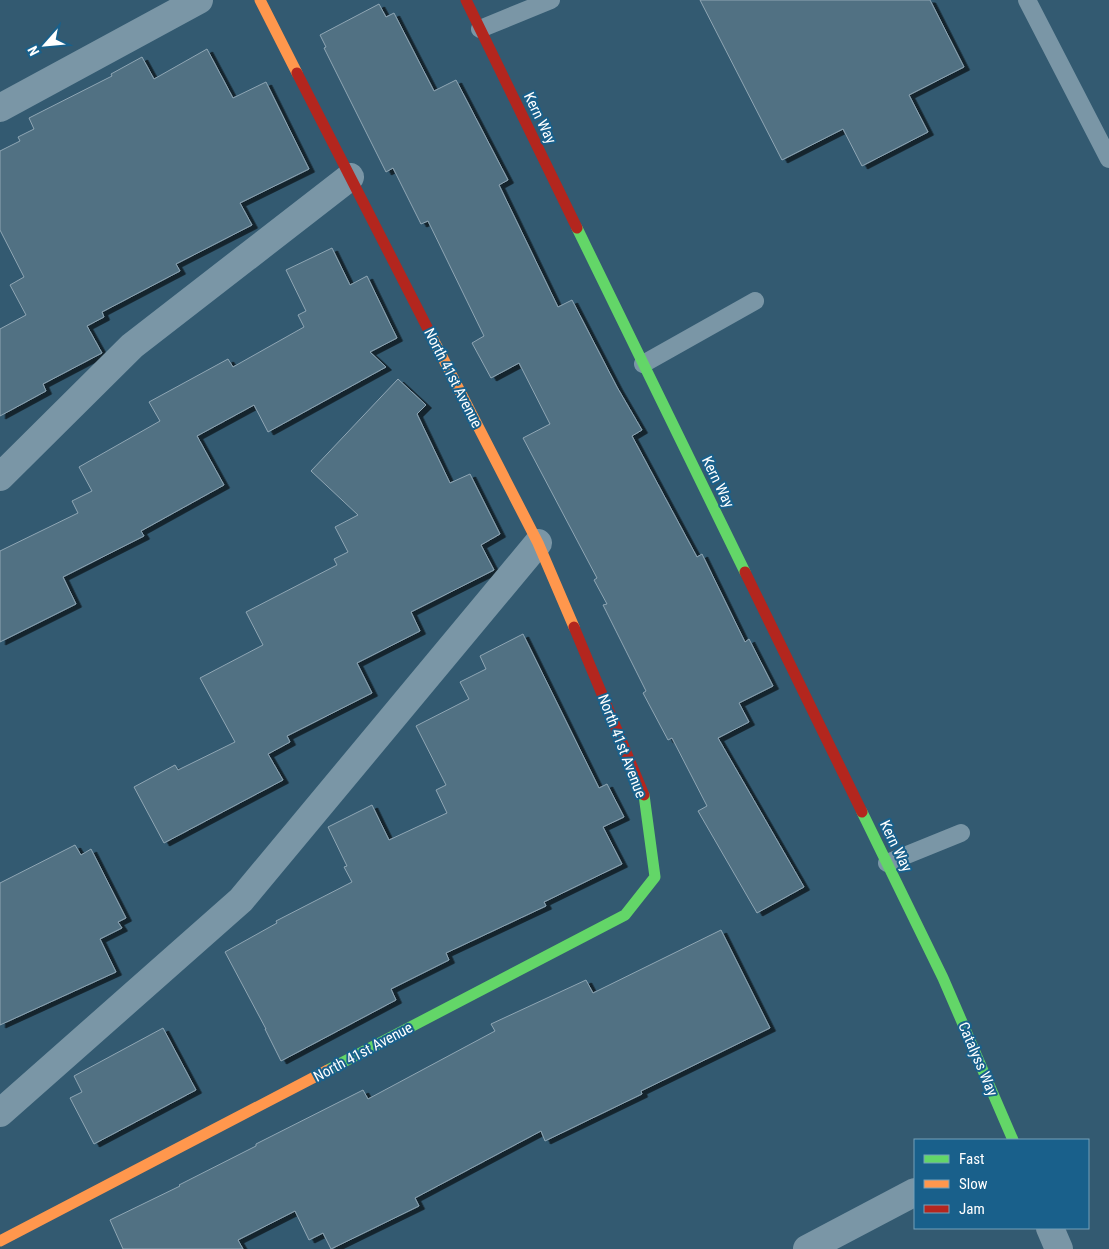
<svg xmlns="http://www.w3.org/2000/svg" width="1109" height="1249" viewBox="0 0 1109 1249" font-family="'Roboto Condensed',sans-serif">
  <defs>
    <filter id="shadow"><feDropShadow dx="5.5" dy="3" stdDeviation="0" flood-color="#0009"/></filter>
  </defs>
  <rect width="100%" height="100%" fill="#335a71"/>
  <!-- building -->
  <path fill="#517183" stroke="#8fa6b4" filter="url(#shadow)" d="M 700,0 L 930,0 L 964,67 L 909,95 L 928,132 L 862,166 L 843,129 L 782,160 Z
    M 379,4 L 386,17 L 394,13 L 434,91 L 456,80 L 508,180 L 499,185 L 558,307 L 572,300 L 617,387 L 642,430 L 632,436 L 697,557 L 702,554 L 745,642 L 749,639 L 773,686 L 739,703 L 749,722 L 718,738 L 804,887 L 757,913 L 698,811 L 707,806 L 672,738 L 668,740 L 643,693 L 646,691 L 603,605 L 607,604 L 594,580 L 597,578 L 523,438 L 550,424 L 519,363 L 491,378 L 472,343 L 484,336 L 428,221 L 421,224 L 393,168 L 386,172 L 324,48 L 326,47 L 320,35 Z
    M 207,49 L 233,98 L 266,82 L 309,169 L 240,203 L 252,225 L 176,264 L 180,271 L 102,312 L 104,317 L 87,326 L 102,353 L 43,384 L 46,391 L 0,416 L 0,329 L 26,315 L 10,285 L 24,277 L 0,230 L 0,151 L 20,141 L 18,137 L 34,129 L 29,118 L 112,76 L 111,74 L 142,57 L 154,79 Z
    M 332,248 L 350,285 L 367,276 L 397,338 L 370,352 L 386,367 L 268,432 L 254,405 L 197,436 L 224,485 L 141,531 L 144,536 L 63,577 L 76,604 L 0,642 L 0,551 L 78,513 L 72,501 L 92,491 L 79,467 L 160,421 L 149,402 L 228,359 L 233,367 L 304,327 L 298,315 L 306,311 L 286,270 Z
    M 398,379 L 426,405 L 417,414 L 450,483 L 470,474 L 500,534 L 481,545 L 494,570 L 411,612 L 420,631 L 357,663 L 372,693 L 287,736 L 290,742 L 268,754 L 283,780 L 164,843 L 134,787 L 175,765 L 178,770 L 235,742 L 200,678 L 263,645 L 246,612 L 337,565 L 334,559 L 348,552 L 335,527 L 358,515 L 311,471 Z
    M 523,634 L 599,788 L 607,784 L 624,817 L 603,827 L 622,864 L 544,902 L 546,906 L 446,953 L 449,960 L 391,989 L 396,1000 L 281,1061 L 265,1029 L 266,1029 L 225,952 L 277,923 L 276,921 L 352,882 L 344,867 L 347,866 L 328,827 L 372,805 L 389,840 L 447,813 L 436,790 L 446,785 L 416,726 L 469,699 L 460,682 L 486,669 L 480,656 Z
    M 75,845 L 81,855 L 91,849 L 126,918 L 118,922 L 122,928 L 100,939 L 116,972 L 0,1025 L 0,883 Z
    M 721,930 L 770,1028 L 641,1091 L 642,1094 L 545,1141 L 541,1131 L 415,1198 L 419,1206 L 331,1249 L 323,1233 L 309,1240 L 295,1211 L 238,1240 L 243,1249 L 123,1249 L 110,1220 L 180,1186 L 179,1185 L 256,1146 L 256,1144 L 363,1090 L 368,1099 L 495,1031 L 491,1024 L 586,980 L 593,993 Z
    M 163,1028 L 196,1090 L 94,1144 L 70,1098 L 82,1092 L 74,1076 Z"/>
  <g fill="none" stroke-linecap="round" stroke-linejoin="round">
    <!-- lane -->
    <path stroke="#7a96a6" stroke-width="18" d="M 1027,0 L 1109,159
      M 480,29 L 551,0
      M 643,364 L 755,301
      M 887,863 L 961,833"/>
    <!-- street -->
    <path stroke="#7a96a6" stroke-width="28" d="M 0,108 L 199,0
      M 0,477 L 132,346 L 350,177
      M 0,1113 L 241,900 L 538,543
      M 1050,1228 L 1059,1249
      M 807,1249 L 915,1192"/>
    <!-- fast -->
    <path stroke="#63d668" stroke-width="11" d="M 577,228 L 745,572
      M 862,812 L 943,978 L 1013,1140
      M 328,1070 L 625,915 L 655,877 L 644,795"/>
    <!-- slow -->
    <path stroke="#ff974d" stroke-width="11" d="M 260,0 L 297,73
      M 431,335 L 538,543 L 574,627
      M 0,1241 L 328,1070"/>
    <!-- jam -->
    <path stroke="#b3261e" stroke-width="11" d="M 466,0 L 577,228
      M 297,73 L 431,335
      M 745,572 L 862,812
      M 574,627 L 644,795"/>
  </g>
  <g text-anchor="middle" stroke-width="4" stroke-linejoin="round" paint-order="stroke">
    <!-- street labels -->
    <g font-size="15" fill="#fff" stroke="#19608b">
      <text transform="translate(540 118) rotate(64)" y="5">Kern Way</text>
      <text transform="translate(453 378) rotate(63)" y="5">North 41st Avenue</text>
      <text transform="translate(718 482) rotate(64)" y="5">Kern Way</text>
      <text transform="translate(622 746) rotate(69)" y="5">North 41st Avenue</text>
      <text transform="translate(896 846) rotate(64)" y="5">Kern Way</text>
      <text transform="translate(363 1052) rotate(-28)" y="5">North 41st Avenue</text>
      <text transform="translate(978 1059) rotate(67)" y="5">Catalyss Way</text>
    </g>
  </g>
  <!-- legend -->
  <rect x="914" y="1139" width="175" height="90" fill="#19608b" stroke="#75a0b9"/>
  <rect x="924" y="1155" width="25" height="8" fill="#63d668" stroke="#75a0b9"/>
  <text x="959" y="1164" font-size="15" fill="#ffffff">Fast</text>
  <rect x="924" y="1180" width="25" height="8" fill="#ff974d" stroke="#75a0b9"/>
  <text x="959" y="1189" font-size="15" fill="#ffffff">Slow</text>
  <rect x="924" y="1205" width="25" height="8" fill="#b3261e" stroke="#75a0b9"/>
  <text x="959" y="1214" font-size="15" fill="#ffffff">Jam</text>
  <!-- north arrow -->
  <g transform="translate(45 45) rotate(243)" stroke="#19608b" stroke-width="4" paint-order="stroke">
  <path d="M0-4L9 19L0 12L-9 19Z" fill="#ffffff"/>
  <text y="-8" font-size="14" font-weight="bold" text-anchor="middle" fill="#ffffff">N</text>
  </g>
</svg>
